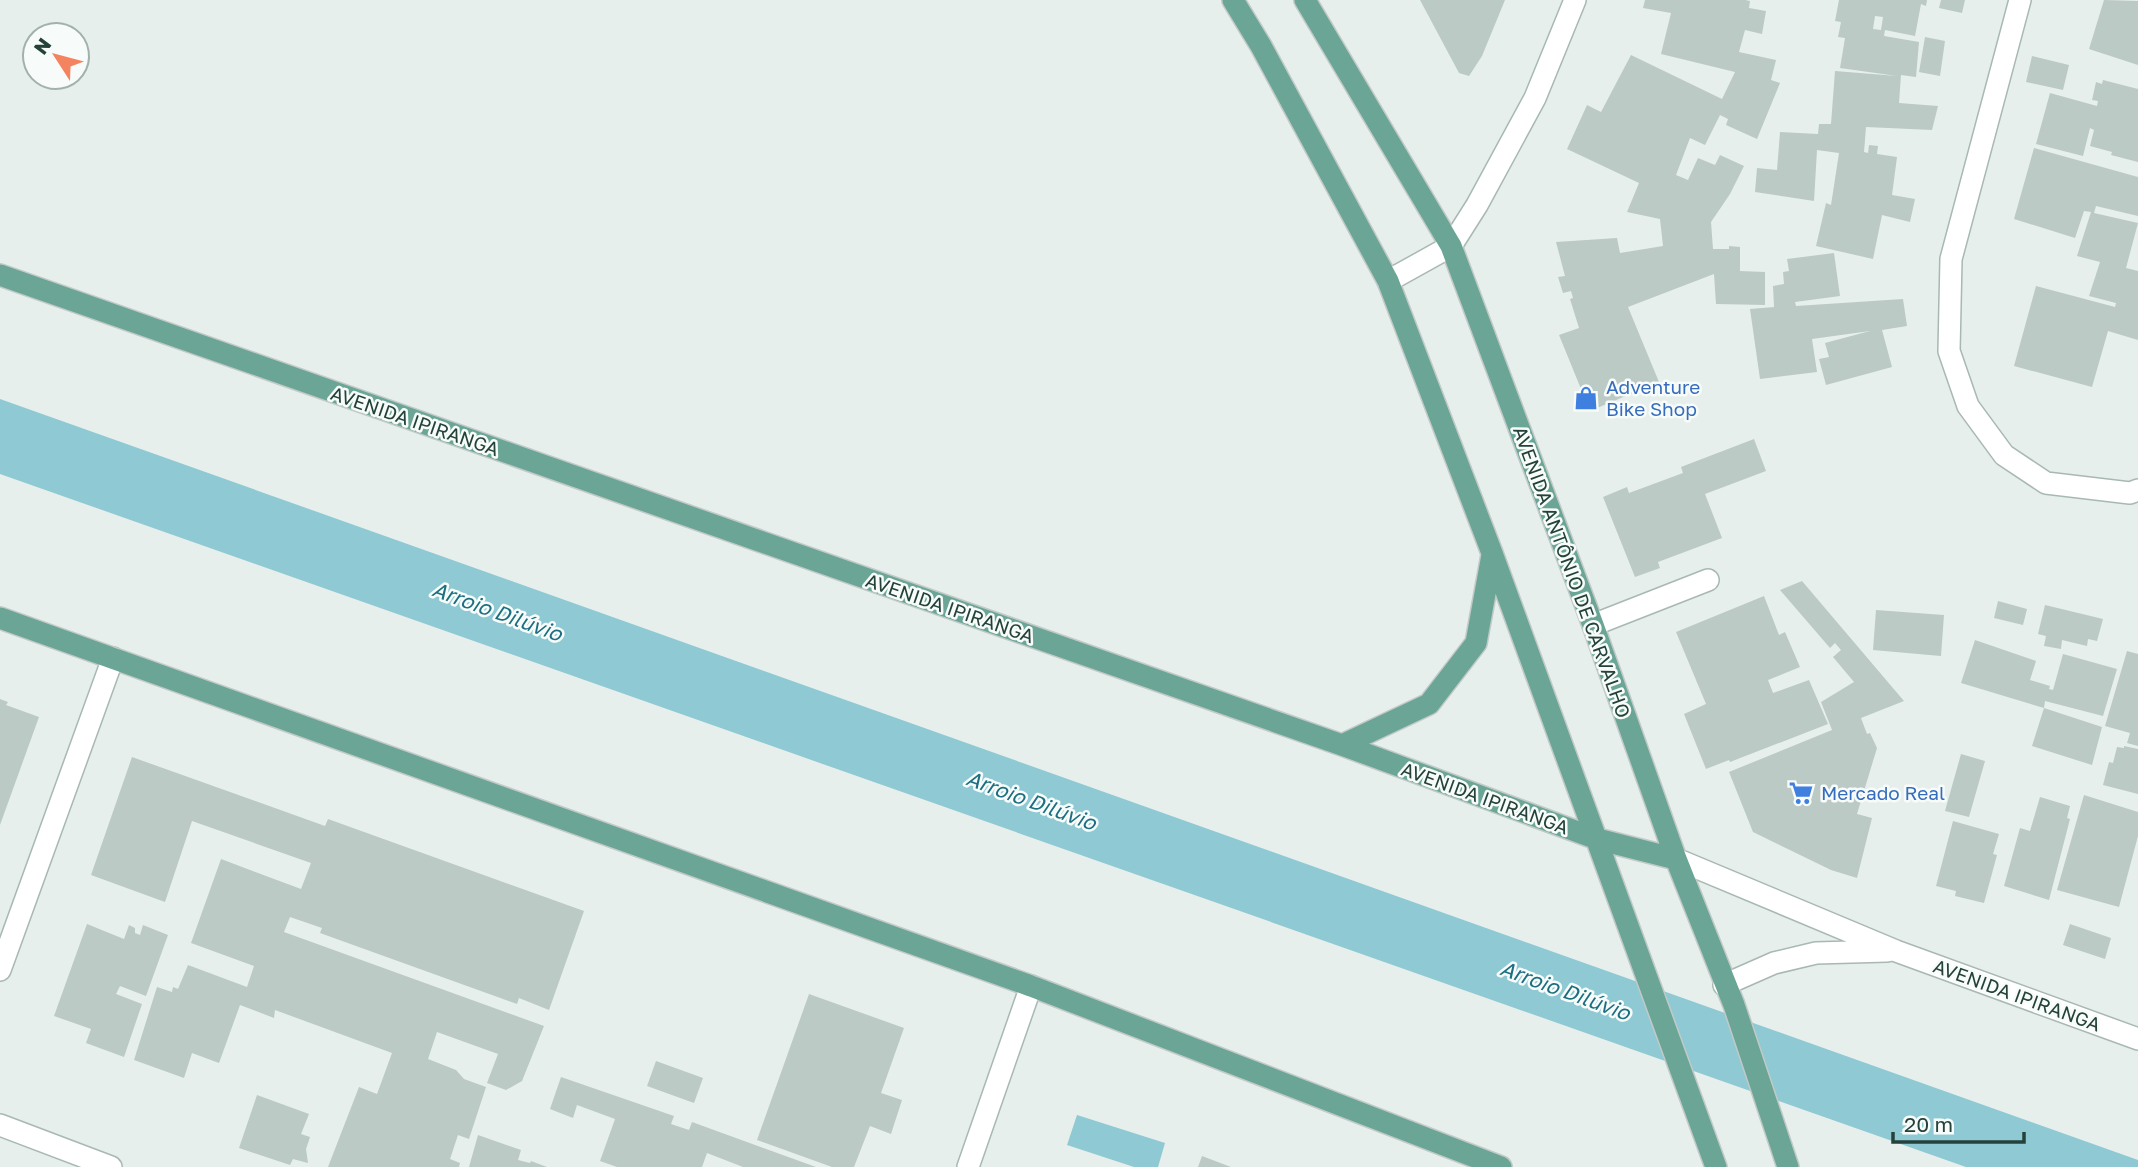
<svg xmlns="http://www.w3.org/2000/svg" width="2138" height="1167" viewBox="0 0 2138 1167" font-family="'Golos Text',sans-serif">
  <rect width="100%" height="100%" fill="#e6efeb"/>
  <!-- water -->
  <path fill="#8ec9d4" d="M 0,399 L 2138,1160 L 2138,1167 L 1966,1167 L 0,474 Z
    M 1077,1115 L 1165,1143 L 1158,1167 L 1134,1167 L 1067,1145 Z"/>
  <!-- building -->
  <path fill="#bbcac4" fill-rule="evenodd" d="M 1420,0 L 1505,0 L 1482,56 L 1469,76 L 1459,73 Z
    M 1645,0 L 1745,0 L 1750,1 L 1749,8 L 1766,11 L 1762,34 L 1745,30 L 1739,52 L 1776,60 L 1771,80 L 1780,83 L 1757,139 L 1726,125 L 1728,119 L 1720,115 L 1705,145 L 1690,138 L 1676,175 L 1688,180 L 1698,158 L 1715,165 L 1720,155 L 1744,166 L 1730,194 L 1711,222 L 1713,249 L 1729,249 L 1729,246 L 1740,247 L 1740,271 L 1765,272 L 1765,305 L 1716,304 L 1714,274 L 1628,307 L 1659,382 L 1590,411 L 1559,335 L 1579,328 L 1570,299 L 1573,298 L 1571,291 L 1563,293 L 1558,277 L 1565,276 L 1556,242 L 1617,238 L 1620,253 L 1663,246 L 1660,219 L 1627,212 L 1639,183 L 1567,149 L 1587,105 L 1601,112 L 1631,55 L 1722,99 L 1735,72 L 1661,54 L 1671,13 L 1643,8 Z
    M 1839,0 L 1927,0 L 1926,6 L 1921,4 L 1915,36 L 1885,30 L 1884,36 L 1919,42 L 1916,77 L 1901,75 L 1899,103 L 1938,106 L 1932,130 L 1866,127 L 1864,152 L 1868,153 L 1869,145 L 1878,146 L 1877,154 L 1897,157 L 1892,195 L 1915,199 L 1910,222 L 1882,215 L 1873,259 L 1816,246 L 1826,203 L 1831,205 L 1839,153 L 1817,150 L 1814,201 L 1755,192 L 1757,168 L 1777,170 L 1780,132 L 1818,134 L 1819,124 L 1831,124 L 1835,71 L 1897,76 L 1840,68 L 1845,38 L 1838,37 L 1841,22 L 1835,21 ZM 1875,16 L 1883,17 L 1881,30 L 1873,29 Z
    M 1941,0 L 1965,0 L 1962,13 L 1939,8 Z
    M 2104,0 L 2138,1 L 2138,65 L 2089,49 Z
    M 1925,37 L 1945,41 L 1940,76 L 1919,72 Z
    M 2032,56 L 2069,65 L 2063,90 L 2026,82 Z
    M 2103,80 L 2138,89 L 2138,162 L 2111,155 L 2112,152 L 2090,146 L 2094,130 L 2090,128 L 2083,156 L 2036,144 L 2050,93 L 2097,106 L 2098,101 L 2092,100 L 2096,82 L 2102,84 Z
    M 2034,148 L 2138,177 L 2138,216 L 2096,206 L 2094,213 L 2138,223 L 2126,268 L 2138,271 L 2138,340 L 2108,331 L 2092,387 L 2014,366 L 2036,286 L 2115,307 L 2116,303 L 2089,296 L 2100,262 L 2077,256 L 2091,212 L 2084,211 L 2075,238 L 2014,219 Z
    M 1834,253 L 1840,296 L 1795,302 L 1796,306 L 1903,299 L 1907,326 L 1882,330 L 1892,367 L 1826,385 L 1819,359 L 1829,357 L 1825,343 L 1870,331 L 1812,339 L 1817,372 L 1760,379 L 1750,309 L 1774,307 L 1773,286 L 1784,284 L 1783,272 L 1789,271 L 1787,259 Z
    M 1754,439 L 1766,471 L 1705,494 L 1722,538 L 1658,562 L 1660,568 L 1635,577 L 1603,497 L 1627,487 L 1629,493 L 1683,473 L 1681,467 Z
    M 1802,581 L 1904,701 L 1861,718 L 1867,734 L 1870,733 L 1877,748 L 1857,814 L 1872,818 L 1857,878 L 1831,870 L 1753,832 L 1729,772 L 1832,730 L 1821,702 L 1854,682 L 1833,657 L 1841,650 L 1835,643 L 1830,648 L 1780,590 Z
    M 1764,596 L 1779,635 L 1785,632 L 1800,667 L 1768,680 L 1773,693 L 1809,680 L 1828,724 L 1730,762 L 1729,760 L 1706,769 L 1684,714 L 1706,704 L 1676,632 Z
    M 1998,601 L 2027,609 L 2023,625 L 1994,618 Z
    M 2045,605 L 2103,619 L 2097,641 L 2088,639 L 2087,646 L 2062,640 L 2061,649 L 2044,646 L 2046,636 L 2038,634 Z
    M 1876,610 L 1944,615 L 1941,656 L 1873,650 Z
    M 1975,640 L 2036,661 L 2030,680 L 2050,686 L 2049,689 L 2053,690 L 2063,654 L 2117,669 L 2103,716 L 2045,701 L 2044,708 L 1961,683 Z
    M 2127,651 L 2138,654 L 2138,746 L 2127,743 L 2130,733 L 2105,726 Z
    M 0,699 L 8,702 L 6,705 L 39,717 L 0,825 Z
    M 2044,708 L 2102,727 L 2092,765 L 2032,746 Z
    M 2124,746 L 2138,749 L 2138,794 L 2103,785 L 2109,762 L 2113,763 L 2117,747 L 2124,748 Z
    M 1961,754 L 1985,761 L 1969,817 L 1945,811 Z
    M 132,757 L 325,826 L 328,819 L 584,911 L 549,1010 L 519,998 L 517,1004 L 320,933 L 322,928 L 290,917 L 284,932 L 544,1026 L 522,1081 L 506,1090 L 487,1083 L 498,1054 L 437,1032 L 428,1059 L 456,1070 L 464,1079 L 486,1087 L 469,1139 L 458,1135 L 450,1159 L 460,1163 L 459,1167 L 328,1167 L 359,1087 L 377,1094 L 392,1053 L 275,1010 L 274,1018 L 240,1005 L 219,1063 L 192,1053 L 184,1078 L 134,1060 L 157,987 L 172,992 L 173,987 L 178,989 L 188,965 L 247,987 L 254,966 L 191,943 L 221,859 L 301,889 L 311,863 L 192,821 L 165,902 L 91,875 Z
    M 2084,795 L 2138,812 L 2138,836 L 2119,907 L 2057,890 Z
    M 2040,797 L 2070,806 L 2067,818 L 2070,819 L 2049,900 L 2004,886 L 2020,828 L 2030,831 Z
    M 1953,821 L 1999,834 L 1993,854 L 1997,855 L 1984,903 L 1955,896 L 1956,891 L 1936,886 Z
    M 87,924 L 124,939 L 129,925 L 135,928 L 135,933 L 140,935 L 143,925 L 168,935 L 146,996 L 120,986 L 116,994 L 142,1004 L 124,1057 L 86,1043 L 91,1029 L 54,1016 Z
    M 2070,924 L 2111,938 L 2105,959 L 2063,945 Z
    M 809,994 L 904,1028 L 881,1093 L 902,1100 L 891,1134 L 870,1126 L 854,1167 L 832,1167 L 757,1140 Z
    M 656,1061 L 703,1078 L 694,1103 L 647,1086 Z
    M 561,1077 L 674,1116 L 671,1124 L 689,1130 L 692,1122 L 816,1167 L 743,1167 L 707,1153 L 702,1167 L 617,1167 L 600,1161 L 615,1119 L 577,1105 L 573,1118 L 550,1109 Z
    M 257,1095 L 309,1114 L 301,1134 L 310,1137 L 306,1149 L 308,1163 L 293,1159 L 290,1165 L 239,1148 Z
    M 478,1135 L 521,1150 L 518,1160 L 530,1163 L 531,1161 L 547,1167 L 469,1167 Z
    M 1202,1156 L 1231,1167 L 1198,1167 Z"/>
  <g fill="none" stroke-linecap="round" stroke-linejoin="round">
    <!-- minor casing -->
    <g stroke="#a8b8b2" stroke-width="24">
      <path id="minor" d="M 2020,0 L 1951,259 L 1949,351 L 1968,406 L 2004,455 L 2046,483 L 2130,493 L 2138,490
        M 1388,281 L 1451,246 L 1477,205 L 1535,98 L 1575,0
        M 1593,625 L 1708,580
        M 1676,859 L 1896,951 L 2138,1039
        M 0,970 L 113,658
        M 1724,985 L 1774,963 L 1816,953 L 1887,951
        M 0,1125 L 111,1167
        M 968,1167 L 1031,986"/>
    </g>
    <!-- major casing -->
    <g stroke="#c2cac8" stroke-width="24">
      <path id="major" d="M 1233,0 L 1261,46 L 1388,281 L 1492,553 L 1716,1167
        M 1305,0 L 1451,246 L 1593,625 L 1676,859 L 1734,1005 L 1788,1167
        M 0,275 L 1342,745 L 1597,839 L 1676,859
        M 0,618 L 1031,986 L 1501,1167
        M 1342,745 L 1429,704 L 1476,643 L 1492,555"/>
    </g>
    <!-- minor -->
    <use href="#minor" stroke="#fff" stroke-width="21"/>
    <!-- major -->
    <use href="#major" stroke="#6aa596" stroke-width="21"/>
  </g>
  <!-- icons -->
  <defs>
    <g id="shop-bare" transform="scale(1.89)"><path d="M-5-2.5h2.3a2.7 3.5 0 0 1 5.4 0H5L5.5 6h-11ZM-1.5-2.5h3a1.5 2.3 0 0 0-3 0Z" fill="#3f7fe0" stroke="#f7fbf9" stroke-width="2.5" paint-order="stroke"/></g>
    <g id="supermarket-bare" transform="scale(1.89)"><path d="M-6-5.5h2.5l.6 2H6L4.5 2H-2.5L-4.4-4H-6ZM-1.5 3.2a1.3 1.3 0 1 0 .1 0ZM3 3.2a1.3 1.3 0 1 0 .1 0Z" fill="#3f7fe0" stroke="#f7fbf9" stroke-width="2.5" paint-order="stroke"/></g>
  </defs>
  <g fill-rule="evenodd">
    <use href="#shop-bare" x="1586" y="398"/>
    <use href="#supermarket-bare" x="1801" y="793"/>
  </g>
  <g text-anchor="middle" stroke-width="5" stroke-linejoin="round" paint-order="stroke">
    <!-- shop labels -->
    <g font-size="19" fill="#366cbe" stroke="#f7fbf9" text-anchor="start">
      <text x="1606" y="394">Adventure<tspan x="1606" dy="22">Bike Shop</tspan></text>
      <text x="1821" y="800">Mercado Real</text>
    </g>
    <!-- street labels -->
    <g font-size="19" fill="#24423a" stroke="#f7fbf9">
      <text transform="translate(415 421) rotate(19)" y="7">AVENIDA IPIRANGA</text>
      <text transform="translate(1572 572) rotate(70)" y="7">AVENIDA ANTÔNIO DE CARVALHO</text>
      <text transform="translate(950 608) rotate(19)" y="7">AVENIDA IPIRANGA</text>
      <text transform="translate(1485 798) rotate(20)" y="7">AVENIDA IPIRANGA</text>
      <text transform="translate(2017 995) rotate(20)" y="7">AVENIDA IPIRANGA</text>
    </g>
    <!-- water labels -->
    <g font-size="21" font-style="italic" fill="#1c6f80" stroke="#f7fbf9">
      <text transform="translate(497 612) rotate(20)" y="7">Arroio Dilúvio</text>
      <text transform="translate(1031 801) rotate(20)" y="7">Arroio Dilúvio</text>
      <text transform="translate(1565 991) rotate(20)" y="7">Arroio Dilúvio</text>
    </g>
  </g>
  <!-- north arrow -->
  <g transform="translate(56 56) rotate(306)"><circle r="33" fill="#f7fbf9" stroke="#a3b1ad" stroke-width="2"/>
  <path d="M0-5L12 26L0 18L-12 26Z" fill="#f4845f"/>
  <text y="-10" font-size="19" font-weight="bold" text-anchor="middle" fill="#24423a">N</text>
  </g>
  <!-- scale -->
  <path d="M1893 1132v10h131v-10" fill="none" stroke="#24423a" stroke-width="3.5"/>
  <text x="1904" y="1132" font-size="21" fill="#24423a" stroke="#f7fbf9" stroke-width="5" paint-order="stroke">20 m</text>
</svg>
